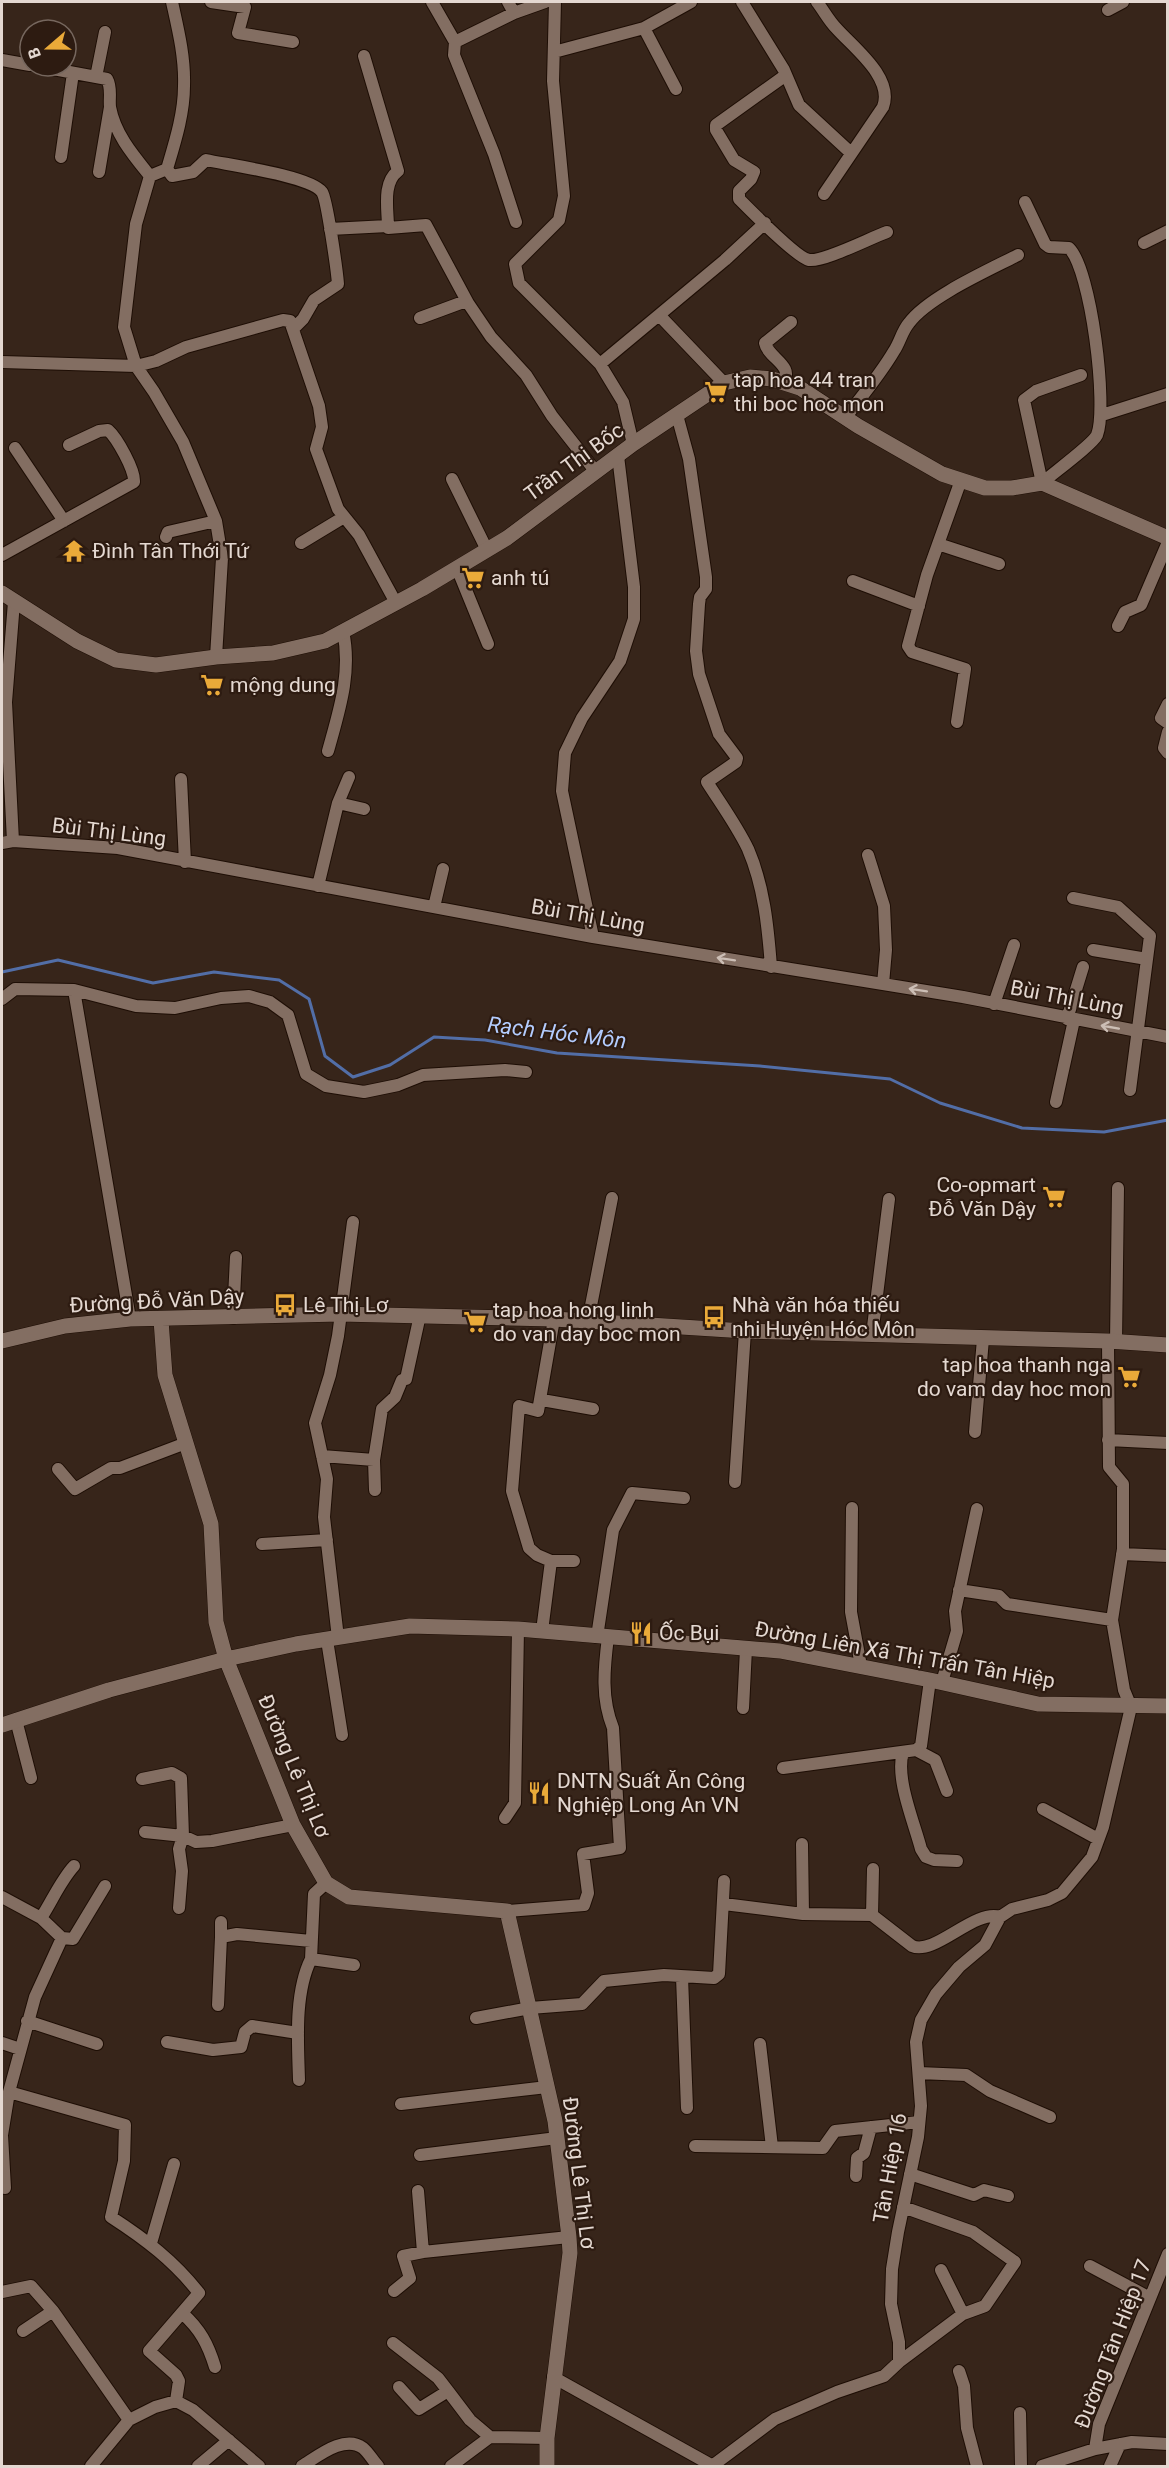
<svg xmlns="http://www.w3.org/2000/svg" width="1169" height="2468" viewBox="0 0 1169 2468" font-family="Roboto,sans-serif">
  <rect width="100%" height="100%" fill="#37251a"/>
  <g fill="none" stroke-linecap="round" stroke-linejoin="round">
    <!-- stream -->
    <path stroke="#526ea7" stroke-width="3" d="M 2,972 L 58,960 L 153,983 L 214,972 L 279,980 L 309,999 L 325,1056 L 353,1077 L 390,1065 L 434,1037 L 485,1040 L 557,1053 L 760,1066 L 890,1079 L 940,1103 L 1022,1128 L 1104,1132 L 1168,1120"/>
    <!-- street casing -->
    <g stroke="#1e0e05" stroke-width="14">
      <path id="street" d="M 172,2 C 178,29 185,57 184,86 C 184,114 175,142 167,169 L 150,176 L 136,224 L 124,327 L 136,366 L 154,392 L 183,442 L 216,521 L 222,558 L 216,657
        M 211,2 L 245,7 L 238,33 L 293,42
        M 432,2 L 455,42 L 514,13 L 545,2
        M 508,2 L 514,13
        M 555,2 L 553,81 L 564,196 L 559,220 L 515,264 L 519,283 L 600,364 L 623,402 L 633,444
        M 742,2 L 784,70 L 799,105 L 851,153
        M 817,2 C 824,11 829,21 837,29 C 854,48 894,78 883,107 L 824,194
        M 1108,10 L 1123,2
        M 644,28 L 676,89
        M 455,42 L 454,55 L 494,154 L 516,222
        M 554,52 L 644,28 L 691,2
        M 364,56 L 398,171 C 382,183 388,209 388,228 L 426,225 L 468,303 L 491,337 L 526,375 L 552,416 L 596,472
        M 2,60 L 30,65
        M 37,66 L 107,79 C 112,88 109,97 110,107 C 115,134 133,155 150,176
        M 786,75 L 716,125 L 716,130 L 734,160 L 754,172 L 751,179 L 739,191 L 739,199 C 750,210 797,258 809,260 C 824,262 870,238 887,232
        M 96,77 L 105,32
        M 61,157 L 73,73
        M 167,169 L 172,176 L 193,172 L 206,160 C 229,165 310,176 322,192 C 327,199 337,271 338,284 L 314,300 L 303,319 L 293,329
        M 99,172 L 110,107
        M 1025,202 L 1045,244 L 1049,247 L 1069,248 C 1091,269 1108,407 1097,435 C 1093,444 1052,474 1042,483 L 1024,400 L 1036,391 L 1081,375
        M 330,229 L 388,226
        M 1144,243 L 1168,231
        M 420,318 L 466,301
        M 2,362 L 136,366 L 156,361 L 186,347 L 283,320 L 290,321 L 319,406 L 322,427 L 316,449 L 338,509 L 359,535 L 396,603
        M 600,364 L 659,315
        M 783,382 C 795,366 768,358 765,343 L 791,322
        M 724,383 L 659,315 L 725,260 L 765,223
        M 677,415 L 689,459 L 706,577 L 706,589 L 700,597 L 699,604 L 696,651 L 699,674 L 719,734 L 737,758 L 736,762 L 707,782 C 721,804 737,826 748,849 C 764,886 768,927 771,967
        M 1102,415 L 1168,394
        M 845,418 C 862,396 880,375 894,351 C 900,342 902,331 909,323 C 928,297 989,270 1018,255
        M 15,448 L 64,521
        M 452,479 L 487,550
        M 166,537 L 168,532 L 216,521
        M 301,543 L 344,517
        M 938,544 L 999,564
        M 2,555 L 134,482 C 135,470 117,438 108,430 L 99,431 L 69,445
        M 457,568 L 488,644
        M 853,581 L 919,606
        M 1118,626 L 1125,612 L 1141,605 L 1168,542
        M 1168,704 L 1161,718 L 1168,723
        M 957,722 L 965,669 L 912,652 L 908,646 L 927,575 L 961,480
        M 1168,732 L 1164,748 L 1168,753
        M 328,751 C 339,711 352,673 343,631
        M 181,779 L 185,862
        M 338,803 L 364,809
        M 13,841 L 6,702 L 14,602
        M 2,843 L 13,841 L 118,848 L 593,937 L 963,997 L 1168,1037
        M 868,855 L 884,906 L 886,950 L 883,984
        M 318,886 L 338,803 L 349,777
        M 1073,898 L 1118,907 L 1150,936 L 1130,1090
        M 434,907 L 443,869
        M 593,937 L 562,791 L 565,753 L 582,718 L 620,661 L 634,619 L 634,587 L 618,456
        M 1093,950 L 1147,959
        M 74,990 L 130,1319
        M 2,999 L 15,989 L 74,990 L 136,1006 L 175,1008 L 221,998 L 249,996 L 270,1002 L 288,1015 L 306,1074 L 326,1086 L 364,1092 L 398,1085 L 423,1075 L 505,1070 L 526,1072
        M 994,1004 L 1014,945
        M 1067,1019 L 1083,967
        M 1056,1102 L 1074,1020
        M 233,1318 L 236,1257
        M 588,1321 L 612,1198
        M 872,1335 L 889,1199
        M 1116,1342 L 1118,1188
        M 542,1400 L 593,1409
        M 975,1432 L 983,1339
        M 1108,1440 L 1168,1443
        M 322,1456 L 374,1460
        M 58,1469 L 75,1489 L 111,1468 L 120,1468 L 186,1443
        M 735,1482 L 745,1331
        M 375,1490 L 374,1460 L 382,1409 L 395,1397 L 402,1380 L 406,1379 L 420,1315
        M 852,1508 L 851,1612 L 861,1666
        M 262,1544 L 327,1540
        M 1122,1554 L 1168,1556
        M 551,1561 L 537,1555 L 529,1548 L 512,1491 L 519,1406 L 538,1411 L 554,1319
        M 959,1590 L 999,1596 L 1007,1604 L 1112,1620
        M 542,1631 L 551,1561 L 574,1561
        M 597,1637 L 613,1530 L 632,1493 L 684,1498
        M 338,1638 L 324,1517 L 327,1479 L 315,1423 L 330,1375 L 338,1336 L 353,1222
        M 327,1640 L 342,1735
        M 942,1682 L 957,1631 L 955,1611 L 977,1509
        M 743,1708 L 746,1649
        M 16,1720 L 31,1778
        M 916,1750 L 935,1760 L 947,1791
        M 903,1752 C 895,1778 914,1822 921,1849 L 926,1857 L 934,1860 L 957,1861
        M 783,1768 L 916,1750 L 921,1746 L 930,1680
        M 142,1779 L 172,1773 L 181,1778 L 183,1836 L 179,1849 L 182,1871 L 179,1908
        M 1043,1809 L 1098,1839
        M 505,1818 L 515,1803 L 518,1629
        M 145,1832 L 183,1836 L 196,1842 L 212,1841 L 293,1825
        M 326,1883 L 314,1894 L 311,1959 L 354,1965
        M 2,1897 L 41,1918 L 62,1938 L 35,1997 L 9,2092 L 2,2135 L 5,2188
        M 724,1904 L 803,1914 L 802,1844
        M 507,1911 L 584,1905 L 588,1893 L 583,1854 L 620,1848 L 613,1728 C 601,1698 604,1669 608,1637
        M 803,1914 L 872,1915 L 873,1869
        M 872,1915 L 912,1946 C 935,1956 974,1909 1000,1917
        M 41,1918 C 52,1901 61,1880 74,1866
        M 221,1937 L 221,1922
        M 62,1938 L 73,1939 L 105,1886
        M 682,1977 L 687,2108
        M 218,2005 L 221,1937 L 237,1934 L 311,1941
        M 476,2018 L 530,2008 L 582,2004 L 604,1981 L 664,1975 L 714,1978 L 719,1974 L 724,1881
        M 27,2021 L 97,2044
        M 167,2042 L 213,2050 L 241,2047 L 245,2032 L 252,2026 L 298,2033
        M 2,2043 L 20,2049
        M 760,2044 L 772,2147
        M 919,2073 L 966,2075 L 990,2091 L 1050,2117
        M 299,2080 C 298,2043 294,1993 311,1959
        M 9,2092 L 125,2125 L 124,2161 L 111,2217 C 145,2239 174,2261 199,2293 L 149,2351 L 176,2375 L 179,2381 L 176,2401
        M 401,2104 L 547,2087
        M 695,2146 L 823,2148 L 835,2131 L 919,2122
        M 420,2155 L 557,2138
        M 910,2174 L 974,2195 L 984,2190 L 1008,2196
        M 856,2176 L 857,2158 L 864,2153 L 871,2127
        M 418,2191 L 423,2252
        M 903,2207 L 973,2232 L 1015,2262 L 985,2306 L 963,2314
        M 151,2243 L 174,2164
        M 1090,2266 L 1150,2298
        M 394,2291 L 410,2278 L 403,2256 L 423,2252 L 569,2237
        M 2,2292 L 31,2286 L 53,2311 L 129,2420
        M 182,2313 C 200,2329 208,2344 215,2367
        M 23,2331 L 53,2311
        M 393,2343 L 438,2378 L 448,2391 L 419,2409 L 399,2387
        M 899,2362 L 963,2314 L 941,2270
        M 959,2371 L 964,2386 L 967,2428 L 977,2466
        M 553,2377 L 713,2466
        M 448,2391 L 470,2420 L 490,2437 L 547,2438
        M 1020,2413 L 1021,2466
        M 1095,2449 L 1099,2424 L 1168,2254
        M 91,2466 L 129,2420 L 155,2407 L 176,2401 L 193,2410 L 259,2466
        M 198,2466 L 229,2440
        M 302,2466 C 317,2457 344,2434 363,2448 C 369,2453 373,2461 378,2466
        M 451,2466 L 490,2437
        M 712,2466 L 775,2419 L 837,2392 L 884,2376 L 899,2362 L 899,2342 L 891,2304 L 892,2269 L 898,2232 L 918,2137 L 921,2106 L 916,2042 L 921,2020 L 936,1994 L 959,1967 L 985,1945 L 1000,1917 L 1012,1909 L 1048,1900 L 1062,1893 L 1092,1857 L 1103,1827 L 1131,1707 L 1124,1690 L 1112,1620 L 1123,1549 L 1123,1484 L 1109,1467 L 1108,1341
        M 1042,2466 L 1095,2449 L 1132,2442 L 1168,2444
        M 1110,2466 L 1120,2444"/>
    </g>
    <!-- secondary casing -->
    <g stroke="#1e0e05" stroke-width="16">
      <path id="secondary" d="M 2,593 L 77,641 L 116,660 L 156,665 L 216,657 L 273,653 L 325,641 L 422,589 L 507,538 L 633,444 L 724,383 L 750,377 L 772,379 L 800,388 L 858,426 L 942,474 L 985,488 L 1012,488 L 1042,483 L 1168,538
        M 161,1320 L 165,1375 L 211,1524 L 216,1622 L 226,1659 L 293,1825 L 326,1883 L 349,1897 L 507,1911 L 555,2121 L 569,2237 L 570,2253 L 547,2438 L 547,2466
        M 2,1341 L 65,1326 L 130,1319 L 340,1314 L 554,1319 L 745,1331 L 1108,1341 L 1168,1345
        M 2,1725 L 109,1690 L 226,1659 L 296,1644 L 410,1626 L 518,1629 L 780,1651 L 930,1680 L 1038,1704 L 1168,1706"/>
    </g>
    <!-- street -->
    <use href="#street" stroke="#836e62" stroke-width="12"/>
    <!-- secondary -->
    <use href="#secondary" stroke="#836e62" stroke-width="15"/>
  </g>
  <!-- one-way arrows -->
  <defs><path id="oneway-shaft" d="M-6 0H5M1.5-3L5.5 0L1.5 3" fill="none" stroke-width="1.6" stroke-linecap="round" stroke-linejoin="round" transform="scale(1.5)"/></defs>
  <g stroke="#ccbeb5">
    <use href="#oneway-shaft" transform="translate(726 959) rotate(-171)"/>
    <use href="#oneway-shaft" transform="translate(918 990) rotate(-171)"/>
    <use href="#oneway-shaft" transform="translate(1110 1027) rotate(-170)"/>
  </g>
  <!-- icons -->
  <defs>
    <g id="supermarket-bare" transform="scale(1.8)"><path d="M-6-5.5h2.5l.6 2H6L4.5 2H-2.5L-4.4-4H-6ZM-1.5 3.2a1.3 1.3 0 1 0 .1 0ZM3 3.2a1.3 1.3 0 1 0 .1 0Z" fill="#eaaa39" stroke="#2d1b11" stroke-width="2.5" paint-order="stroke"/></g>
    <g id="temple-bare" transform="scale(1.8)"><path d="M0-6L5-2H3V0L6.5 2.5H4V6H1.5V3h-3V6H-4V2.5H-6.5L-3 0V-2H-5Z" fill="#eaaa39" stroke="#2d1b11" stroke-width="2.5" paint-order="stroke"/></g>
    <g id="bus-bare" transform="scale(1.8)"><path d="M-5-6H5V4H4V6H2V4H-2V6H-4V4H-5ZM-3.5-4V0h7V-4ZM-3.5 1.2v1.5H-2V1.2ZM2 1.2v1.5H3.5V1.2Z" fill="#eaaa39" stroke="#2d1b11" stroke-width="2.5" paint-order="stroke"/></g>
    <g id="restaurant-bare" transform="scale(1.8)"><path d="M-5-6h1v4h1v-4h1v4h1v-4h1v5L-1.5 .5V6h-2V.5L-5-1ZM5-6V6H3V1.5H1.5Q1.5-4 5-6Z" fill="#eaaa39" stroke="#2d1b11" stroke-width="2.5" paint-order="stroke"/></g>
  </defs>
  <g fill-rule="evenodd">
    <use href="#supermarket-bare" x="716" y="392"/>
    <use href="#temple-bare" x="74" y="551"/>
    <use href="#supermarket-bare" x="473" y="578"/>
    <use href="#supermarket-bare" x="212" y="685"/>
    <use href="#supermarket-bare" x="1054" y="1197"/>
    <use href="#bus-bare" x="285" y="1305"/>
    <use href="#bus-bare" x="714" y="1317"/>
    <use href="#supermarket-bare" x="475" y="1322"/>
    <use href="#supermarket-bare" x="1129" y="1377"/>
    <use href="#restaurant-bare" x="641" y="1633"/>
    <use href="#restaurant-bare" x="539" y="1793"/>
  </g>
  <g text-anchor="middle" stroke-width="4.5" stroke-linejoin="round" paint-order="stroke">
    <!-- poi labels -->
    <g font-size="21" fill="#e4d8d1" stroke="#2d1b11" text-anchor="start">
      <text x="734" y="387">tap hoa 44 tran<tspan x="734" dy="24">thi boc hoc mon</tspan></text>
      <text x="92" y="558">Đình Tân Thới Tứ</text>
      <text x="491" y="585">anh tú</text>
      <text x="230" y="692">mộng dung</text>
      <text x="1036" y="1192" text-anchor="end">Co-opmart<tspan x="1036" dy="24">Đỗ Văn Dậy</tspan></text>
      <text x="303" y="1312">Lê Thị Lơ</text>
      <text x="732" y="1312">Nhà văn hóa thiếu<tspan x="732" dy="24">nhi Huyện Hóc Môn</tspan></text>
      <text x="493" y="1317">tap hoa hong linh<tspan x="493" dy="24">do van day boc mon</tspan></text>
      <text x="1111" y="1372" text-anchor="end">tap hoa thanh nga<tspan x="1111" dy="24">do vam day hoc mon</tspan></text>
      <text x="659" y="1640">Ốc Bụi</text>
      <text x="557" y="1788">DNTN Suất Ăn Công<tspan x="557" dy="24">Nghiệp Long An VN</tspan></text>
    </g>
    <!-- street labels -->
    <g font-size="21" fill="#e4d8d1" stroke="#2d1b11">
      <text transform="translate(574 462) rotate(-36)" y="7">Trần Thị Bốc</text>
      <text transform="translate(109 832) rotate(7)" y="7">Bùi Thị Lùng</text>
      <text transform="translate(588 916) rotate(10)" y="7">Bùi Thị Lùng</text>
      <text transform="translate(1067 998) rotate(11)" y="7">Bùi Thị Lùng</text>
      <text transform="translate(157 1301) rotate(-3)" y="7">Đường Đỗ Văn Dậy</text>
      <text transform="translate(905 1655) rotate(10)" y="7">Đường Liên Xã Thị Trấn Tân Hiệp</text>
      <text transform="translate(294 1766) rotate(67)" y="7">Đường Lê Thị Lơ</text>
      <text transform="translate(890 2168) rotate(-80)" y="7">Tân Hiệp 16</text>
      <text transform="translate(579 2173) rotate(83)" y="7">Đường Lê Thị Lơ</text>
      <text transform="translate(1113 2344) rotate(-69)" y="7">Đường Tân Hiệp 17</text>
    </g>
    <!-- water labels -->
    <g font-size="22" font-style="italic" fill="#b3ccfe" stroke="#2d1b11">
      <text transform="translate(557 1032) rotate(7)" y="8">Rạch Hóc Môn</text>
    </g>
  </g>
  <!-- border -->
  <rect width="1169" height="2468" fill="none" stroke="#e4d8d1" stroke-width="6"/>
  <!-- north arrow -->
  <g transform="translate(48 48) rotate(250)"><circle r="28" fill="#2d1b11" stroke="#76675e" stroke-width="1.5"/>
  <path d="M0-4.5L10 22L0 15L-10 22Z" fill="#eaaa39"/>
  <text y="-9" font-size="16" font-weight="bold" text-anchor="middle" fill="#e4d8d1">B</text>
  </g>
</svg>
